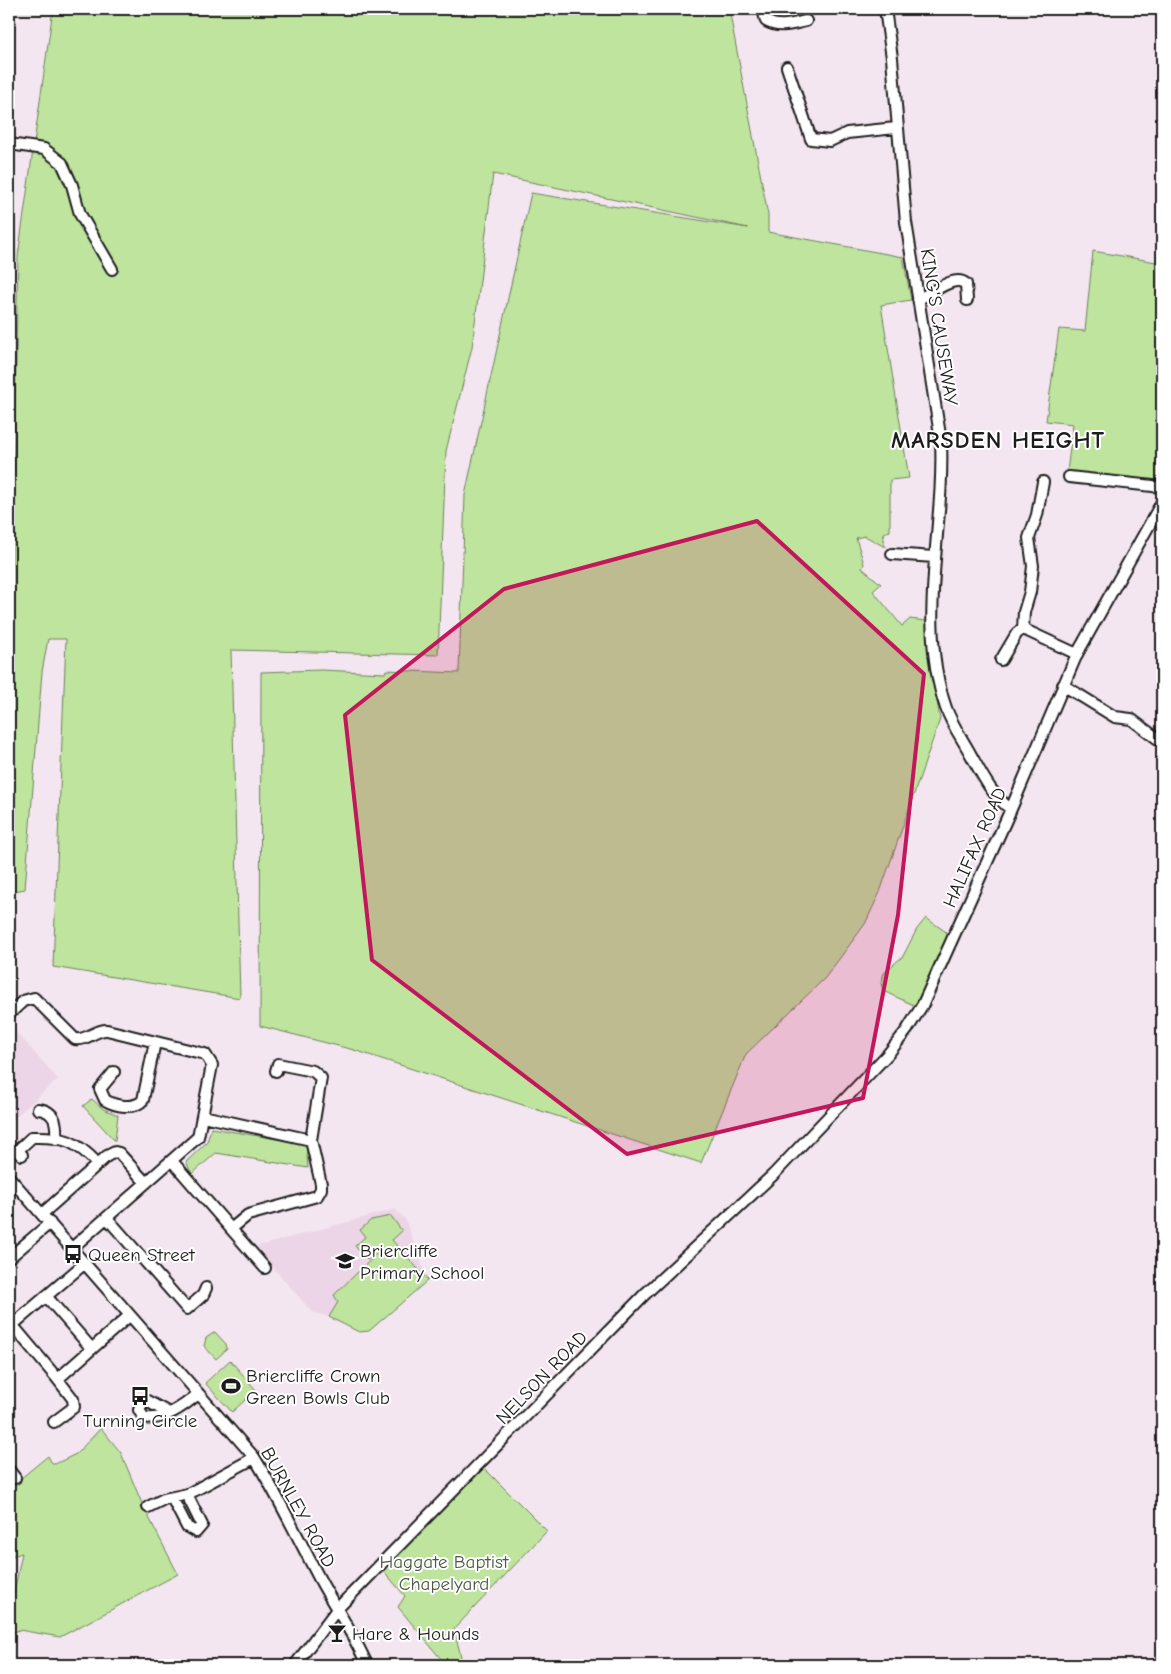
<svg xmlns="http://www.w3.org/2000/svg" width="1171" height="1674" viewBox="0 0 1171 1674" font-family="'Comic Neue',sans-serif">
  <rect width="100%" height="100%" fill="#f4e6f0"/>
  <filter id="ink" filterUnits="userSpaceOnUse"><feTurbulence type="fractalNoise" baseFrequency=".02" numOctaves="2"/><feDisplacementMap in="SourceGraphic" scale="10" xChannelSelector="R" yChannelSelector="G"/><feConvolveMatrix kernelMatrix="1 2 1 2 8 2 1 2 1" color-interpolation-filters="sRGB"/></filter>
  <g filter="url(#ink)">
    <!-- built -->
    <path fill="#ecd5e6" d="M 9,1024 L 58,1079 L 9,1123 Z
      M 395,1209 L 405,1219 L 428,1280 L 369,1331 L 359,1332 L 329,1317 L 312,1312 L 255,1247 Z"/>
    <!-- green -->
    <path fill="#bfe49e" stroke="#6e805d" d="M 53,9 L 729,9 L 768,215 L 768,232 L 903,257 L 911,300 L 881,305 L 909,478 L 890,480 L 890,531 L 883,533 L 885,547 L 865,536 L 856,538 L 864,564 L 862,568 L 881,584 L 873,591 L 902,626 L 910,619 L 926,621 L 931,666 L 940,719 L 880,892 L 865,924 L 825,978 L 746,1054 L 701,1163 L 354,1050 L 260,1026 L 261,672 L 321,670 L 385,673 L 386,670 L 459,673 L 465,495 L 531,193 L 748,228 L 493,174 L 472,347 L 446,451 L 438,655 L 231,650 L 240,998 L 53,967 L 66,639 L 48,639 L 42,672 L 25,889 L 9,892 L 9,589 L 11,589 L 18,256 Z
      M 1093,251 L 1162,263 L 1162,442 L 1159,481 L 1067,472 L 1073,424 L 1046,421 L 1059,329 L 1085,331 Z
      M 926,918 L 952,936 L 918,1007 L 883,991 L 881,983 L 884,973 L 903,956 L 917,929 Z
      M 92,1099 L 103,1109 L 118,1115 L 115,1141 L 83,1106 Z
      M 211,1128 L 306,1144 L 308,1168 L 216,1153 L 192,1174 L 186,1162 L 207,1142 Z
      M 391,1216 L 402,1231 L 392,1240 L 428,1280 L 369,1331 L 359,1332 L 329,1317 L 338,1302 L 334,1295 L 382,1249 L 367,1260 L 355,1246 L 365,1237 L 360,1230 L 371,1220 Z
      M 215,1332 L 226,1344 L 227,1349 L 216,1359 L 204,1346 L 206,1338 Z
      M 230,1360 L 256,1390 L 232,1412 L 205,1383 Z
      M 101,1428 L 121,1453 L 143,1506 L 178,1574 L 60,1637 L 19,1630 L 9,1634 L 9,1617 L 22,1553 L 9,1557 L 9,1488 L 48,1456 L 51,1462 L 55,1464 L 76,1454 Z
      M 484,1468 L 547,1531 L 454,1629 L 463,1665 L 446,1665 L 398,1607 L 405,1596 L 382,1569 Z"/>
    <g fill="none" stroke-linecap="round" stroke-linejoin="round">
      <!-- minor casing -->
      <g stroke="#1c1c1c" stroke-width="14">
        <path id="minor" d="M 763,9 L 766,21 C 779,29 792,24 806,21
          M 885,9 L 892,58 L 906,222 L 941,441 C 945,529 916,622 946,708 C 952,725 963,740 971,755 C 982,775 992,796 1011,809
          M 787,67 L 811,139 L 830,141 L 847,133 L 896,128
          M 9,144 L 44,149 L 62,163 L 72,185 L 80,214 L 112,269
          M 918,299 C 931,295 954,273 966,284 L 967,300
          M 1069,477 L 1162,487
          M 892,554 L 934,557
          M 1023,629 L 1024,612 L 1030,592 L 1033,566 L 1029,538 L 1037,515 L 1043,482
          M 1001,660 L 1017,633 L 1023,629 L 1077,654
          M 1063,685 L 1115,717 L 1131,719 L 1162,742
          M 9,1014 L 23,1001 L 34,998 L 75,1039 C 87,1041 96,1029 107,1030 L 205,1054 L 212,1065 L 198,1137 L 72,1248
          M 276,1071 L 278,1064 L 313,1071 L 321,1078 L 311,1140
          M 114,1072 L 100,1089 L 105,1100 C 115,1106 134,1110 143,1100 L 155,1042
          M 38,1109 C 56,1111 57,1124 56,1139
          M 203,1116 L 311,1140 L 321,1184 L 321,1189 L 317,1196 L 248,1215 L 231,1229
          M 22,1155 L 17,1151 L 32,1137 C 64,1136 76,1141 98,1164
          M 172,1161 L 265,1268
          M 9,1177 L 254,1457 C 278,1496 298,1538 319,1578 C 335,1608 354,1634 367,1665
          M 42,1214 L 107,1156 L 115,1152 L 119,1153 L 146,1183
          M 107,1218 L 187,1309 L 203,1295 L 206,1288
          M 9,1258 L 50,1223
          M 46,1296 L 92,1349
          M 9,1321 L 56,1377 L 60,1377 L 129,1316
          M 9,1328 L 85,1263
          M 169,1413 L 147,1401 L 143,1402 L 139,1410 L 144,1418 C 164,1421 184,1406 198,1394
          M 54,1422 L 74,1407 L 73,1399 L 56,1377
          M 9,1470 L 15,1478
          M 172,1498 L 187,1527 L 196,1532 L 202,1525 L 187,1495
          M 148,1507 L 164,1499 L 188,1494 L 254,1458
          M 295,1665 L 338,1608 L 645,1294 L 773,1175 L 888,1054 L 907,1030 L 923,1004 L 1011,809 L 1077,654 L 1162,502"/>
      </g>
      <!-- minor -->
      <use href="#minor" stroke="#fff" stroke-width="10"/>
    </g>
  </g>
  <!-- marked area -->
  <path fill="#c2185b" fill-opacity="0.2" stroke="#c2185b" stroke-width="4" stroke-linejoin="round" d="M 757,521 L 924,674 L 898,915 L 863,1098 L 627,1154 L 372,960 L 345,715 L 504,589 Z"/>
  <!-- icons -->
  <defs>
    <g id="bus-bare" transform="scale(1.5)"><path d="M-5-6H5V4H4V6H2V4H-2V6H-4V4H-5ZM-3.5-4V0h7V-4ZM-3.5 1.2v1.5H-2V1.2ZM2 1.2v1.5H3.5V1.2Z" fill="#1c1c1c" stroke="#fff" stroke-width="2.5" paint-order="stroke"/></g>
    <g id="school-bare" transform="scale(1.5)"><path d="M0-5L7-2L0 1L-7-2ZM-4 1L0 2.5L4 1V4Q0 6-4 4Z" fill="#1c1c1c" stroke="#fff" stroke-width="2.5" paint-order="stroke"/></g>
    <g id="stadium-bare" transform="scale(1.5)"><path d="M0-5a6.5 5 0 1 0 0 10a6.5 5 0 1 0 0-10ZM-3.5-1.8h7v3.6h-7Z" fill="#1c1c1c" stroke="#fff" stroke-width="2.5" paint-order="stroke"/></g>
    <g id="bar-bare" transform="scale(1.5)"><path d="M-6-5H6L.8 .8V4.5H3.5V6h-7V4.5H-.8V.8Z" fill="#1c1c1c" stroke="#fff" stroke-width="2.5" paint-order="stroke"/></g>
  </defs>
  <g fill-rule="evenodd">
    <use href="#bus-bare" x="73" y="1254"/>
    <use href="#school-bare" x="345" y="1261"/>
    <use href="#stadium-bare" x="231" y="1386"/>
    <use href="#bus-bare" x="140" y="1396"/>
    <use href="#bar-bare" x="337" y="1633"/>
  </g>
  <g text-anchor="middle" stroke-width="4" stroke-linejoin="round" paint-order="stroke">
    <!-- street labels -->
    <g font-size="19" fill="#1c1c1c" stroke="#fff">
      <text transform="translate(940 327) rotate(81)" y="7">KING'S CAUSEWAY</text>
      <text transform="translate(974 847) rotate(-66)" y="7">HALIFAX ROAD</text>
      <text transform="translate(541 1377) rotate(-46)" y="7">NELSON ROAD</text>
      <text transform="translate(299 1507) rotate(61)" y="7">BURNLEY ROAD</text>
    </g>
    <!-- poi labels -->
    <g font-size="19" fill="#1c1c1c" stroke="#fff" text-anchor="start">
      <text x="360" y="1257">Briercliffe<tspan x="360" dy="22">Primary School</tspan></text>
      <text x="88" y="1261">Queen Street</text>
      <text x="246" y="1382">Briercliffe Crown<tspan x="246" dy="22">Green Bowls Club</tspan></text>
      <text x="140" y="1427" text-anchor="middle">Turning Circle</text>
      <text x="352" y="1640">Hare &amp; Hounds</text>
    </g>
    <!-- park labels -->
    <g font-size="19" fill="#4d5843" stroke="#fff">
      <text x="444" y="1568">Haggate Baptist<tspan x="444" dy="22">Chapelyard</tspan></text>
    </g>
    <!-- district labels -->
    <g font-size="24" font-weight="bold" letter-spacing="1" fill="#1c1c1c" stroke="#fff">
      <text x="998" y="448">MARSDEN HEIGHT</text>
    </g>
  </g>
  <!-- margin -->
  <rect width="1171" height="1674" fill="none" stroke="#fff" stroke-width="30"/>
  <rect x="15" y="15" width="1141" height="1644" fill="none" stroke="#1c1c1c" stroke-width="2" filter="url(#ink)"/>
</svg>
